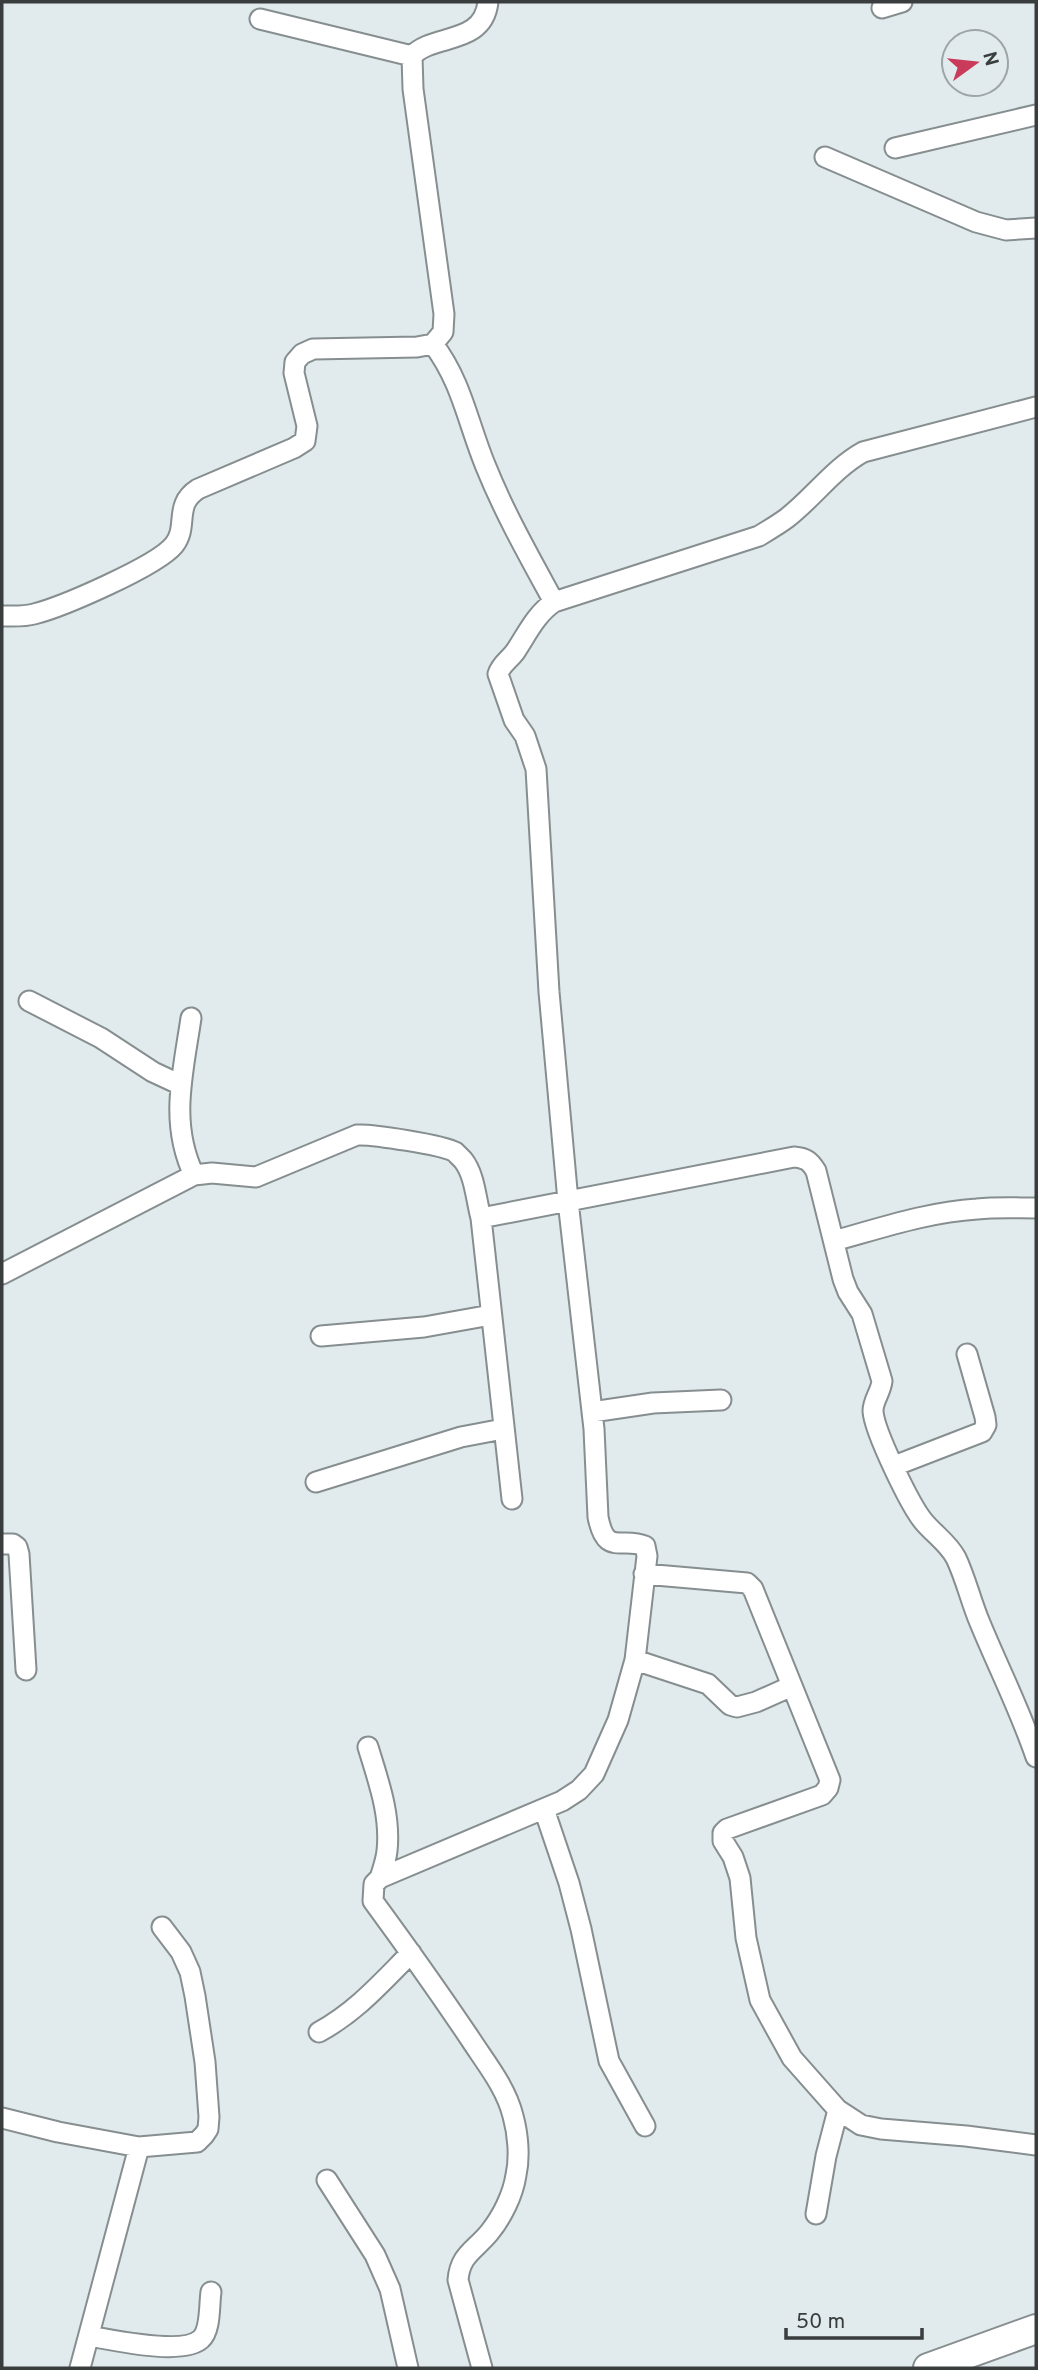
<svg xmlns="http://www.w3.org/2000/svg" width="1038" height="2370" viewBox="0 0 1038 2370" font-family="Overpass,sans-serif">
  <rect width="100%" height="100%" fill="#e1eaec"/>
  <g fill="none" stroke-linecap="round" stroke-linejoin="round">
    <!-- street casing -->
    <g stroke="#868e90" stroke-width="23">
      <path id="street" d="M 882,8 L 902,2
        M 260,19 L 412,56
        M 895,148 L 1036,115
        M 825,157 L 976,222 L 1006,230 L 1036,228
        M 433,344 C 462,382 468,424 486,467 C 505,514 530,558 554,602
        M 2,616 C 13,616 23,617 34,614 C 62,607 157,566 174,545 C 189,526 173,505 198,489 L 294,448 L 305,441 L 307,426 L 294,373 L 295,362 L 302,354 L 313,349 L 417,347 L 433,344 L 443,332 L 444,314 L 413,89 L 412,56 C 433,33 483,46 488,2
        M 29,1001 L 101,1038 L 153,1072 L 181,1085
        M 191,1018 C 183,1073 169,1123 194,1175
        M 481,1218 L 794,1157 C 806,1158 810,1161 816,1171 L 843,1279 L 848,1292 L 862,1314 L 882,1381 C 881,1392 873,1400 873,1411 C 874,1431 911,1507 924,1522 C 935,1535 948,1543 956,1558 C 966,1579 971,1602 980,1623 C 999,1669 1020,1710 1036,1757
        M 834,1241 C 881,1228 928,1212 977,1209 C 996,1207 1016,1208 1036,1208
        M 2,1274 L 194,1175 L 212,1173 L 256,1177 L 357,1135 C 372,1134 443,1145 455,1152 C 456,1153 462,1159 463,1160 C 475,1175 476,1200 481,1218 L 512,1499
        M 321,1336 L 424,1327 L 491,1315
        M 592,1412 L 653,1403 L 721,1400
        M 894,1466 L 982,1432 L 986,1425 L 985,1417 L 967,1354
        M 316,1482 L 461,1437 L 503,1429
        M 2,1544 L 13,1544 L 17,1547 L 19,1554 L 26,1670
        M 644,1574 L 747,1583 L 753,1589 L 830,1780 L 828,1788 L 822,1795 L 727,1829 L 723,1833 L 723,1841 L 733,1857 L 740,1878 L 746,1938 L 760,2000 L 792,2058 L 838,2110 L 861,2125 L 881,2129 L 966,2136 L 1036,2145
        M 635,1660 L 708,1684 L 730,1705 L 737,1707 L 756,1702 L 792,1686
        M 368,1747 C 378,1780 391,1815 387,1851 C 386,1860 383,1869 380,1878
        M 544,1809 L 569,1883 L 581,1929 L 609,2061 L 645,2126
        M 319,2032 C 357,2011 381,1983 411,1953
        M 2,2118 L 58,2132 L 139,2147 L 197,2142 L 204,2135 L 208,2129 L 209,2117 L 205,2062 L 195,1996 L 190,1972 L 181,1952 L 162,1927
        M 327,2180 L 375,2255 L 390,2289 L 408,2368
        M 816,2214 L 826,2156 L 838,2110
        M 89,2336 C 113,2340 183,2356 201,2339 C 211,2330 209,2305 211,2292
        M 80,2368 L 139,2147
        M 482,2368 L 458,2280 C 460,2255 474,2251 489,2233 C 502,2217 513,2195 516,2175 C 520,2157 518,2134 513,2116 C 506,2087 485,2062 469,2037 C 438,1991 406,1946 373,1901 L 374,1884 L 380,1878 L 562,1801 L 579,1790 L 594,1774 L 618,1720 L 635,1660 L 647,1556 L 645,1546 C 621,1536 606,1557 598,1517 L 594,1429 L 568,1201 L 549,992 L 536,769 L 525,736 L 514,720 L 498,674 C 501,664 509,660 515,652 C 527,634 536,614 554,602 L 759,536 C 769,530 779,524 787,518 C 814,497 833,469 863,452 L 1036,407"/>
    </g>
    <!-- secondary casing -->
    <g stroke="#868e90" stroke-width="32">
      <path id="secondary" d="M 928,2368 L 1036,2329"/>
    </g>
    <!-- street -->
    <use href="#street" stroke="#fff" stroke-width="19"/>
    <!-- secondary -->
    <use href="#secondary" stroke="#fff" stroke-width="28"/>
  </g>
  <!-- border -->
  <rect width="1038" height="2370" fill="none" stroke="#3a3d3e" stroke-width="7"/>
  <!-- north arrow -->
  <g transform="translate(975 63) rotate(75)"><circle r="33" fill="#e1eaec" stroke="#9ea5a6" stroke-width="2"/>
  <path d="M0-5L12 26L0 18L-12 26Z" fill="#ca3a5a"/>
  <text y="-10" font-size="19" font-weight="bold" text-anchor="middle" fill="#3a3d3e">N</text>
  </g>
  <!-- scale -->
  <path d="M786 2328v10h136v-10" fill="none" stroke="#3a3d3e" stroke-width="3.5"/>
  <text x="796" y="2328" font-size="21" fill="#3a3d3e" stroke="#e1eaec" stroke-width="5" paint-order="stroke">50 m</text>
</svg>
